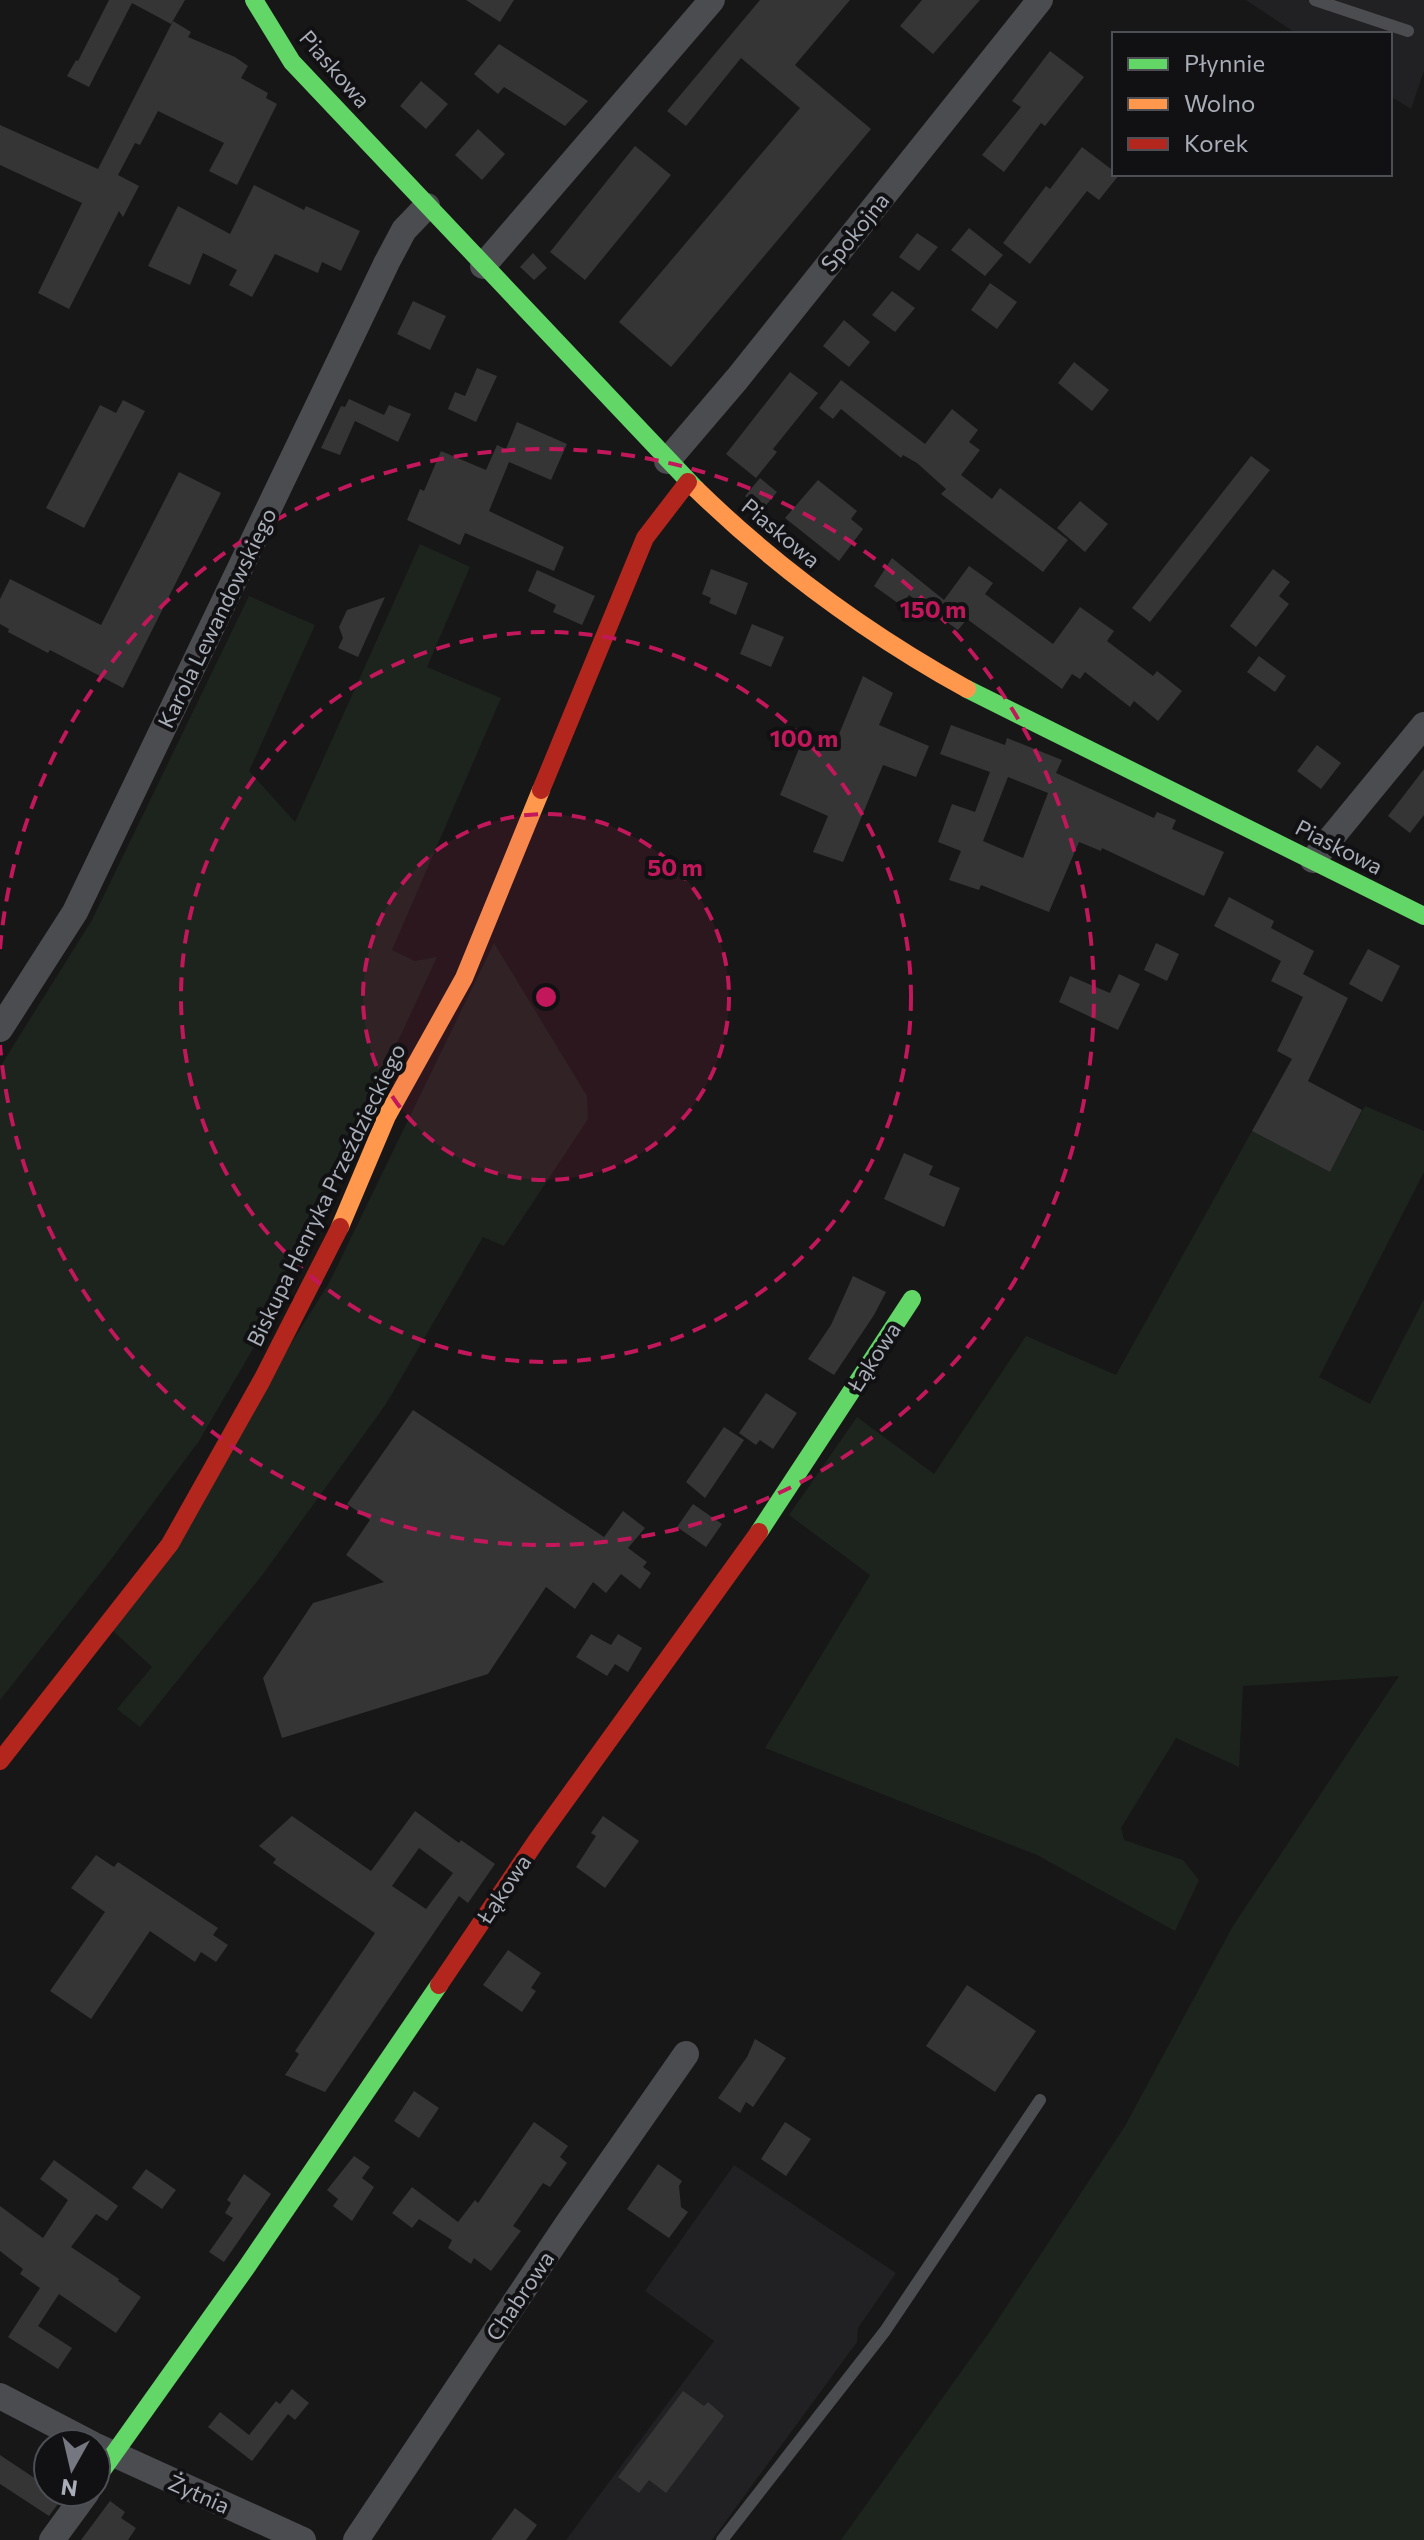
<svg xmlns="http://www.w3.org/2000/svg" width="1424" height="2540" viewBox="0 0 1424 2540" font-family="Commissioner,sans-serif">
  <rect width="100%" height="100%" fill="#171717"/>
  <!-- built -->
  <path fill="#212123" d="M 1246,0 L 1424,0 L 1424,71 L 1411,109 L 1390,96 L 1390,34 L 1297,34 Z
    M 734,2165 L 896,2273 L 858,2328 L 857,2342 L 712,2540 L 566,2540 L 714,2341 L 645,2291 Z"/>
  <!-- green -->
  <path fill="#1d241e" d="M 420,544 L 470,567 L 427,667 L 501,698 L 392,950 L 415,961 L 437,957 L 265,1328 L 199,1441 L 109,1562 L 0,1700 L 0,1067 L 92,920 L 249,596 L 315,625 L 249,771 L 295,822 Z
    M 494,943 L 587,1096 L 588,1119 L 504,1246 L 483,1237 L 386,1404 L 263,1574 L 140,1727 L 117,1709 L 152,1667 L 112,1630 L 329,1283 Z
    M 1365,1106 L 1424,1131 L 1424,1172 L 1319,1377 L 1370,1404 L 1424,1299 L 1424,2540 L 841,2540 L 991,2330 L 1125,2126 L 1233,1926 L 1399,1676 L 1243,1686 L 1239,1767 L 1176,1738 L 1121,1828 L 1124,1840 L 1183,1860 L 1199,1880 L 1175,1931 L 1037,1855 L 765,1748 L 870,1575 L 789,1515 L 857,1417 L 934,1474 L 1026,1336 L 1116,1375 L 1252,1131 L 1330,1172 Z"/>
  <!-- building -->
  <path fill="#353536" fill-rule="evenodd" d="M 109,0 L 185,0 L 171,24 L 132,3 L 89,87 L 67,76 L 76,60 L 78,61 Z
    M 466,0 L 514,0 L 500,22 Z
    M 760,0 L 850,0 L 795,65 L 871,129 L 671,367 L 619,322 L 800,108 L 741,58 L 686,126 L 667,111 Z
    M 922,0 L 980,0 L 933,54 L 900,26 Z
    M 173,21 L 191,32 L 188,37 L 235,57 L 248,66 L 241,78 L 268,93 L 266,98 L 277,104 L 237,185 L 209,171 L 224,143 L 158,111 L 140,145 L 135,143 L 118,175 L 139,186 L 123,217 L 119,211 L 69,309 L 38,293 L 82,203 L 0,165 L 0,125 L 98,169 Z
    M 499,44 L 588,101 L 565,126 L 504,87 L 498,94 L 474,74 Z
    M 1050,51 L 1084,77 L 1045,126 L 1041,123 L 1004,172 L 982,155 L 1021,107 L 1012,101 Z
    M 421,81 L 448,104 L 426,129 L 400,106 Z
    M 478,129 L 505,154 L 482,180 L 455,155 Z
    M 635,146 L 671,175 L 585,280 L 550,252 Z
    M 1082,147 L 1119,175 L 1099,200 L 1087,191 L 1030,264 L 1003,243 L 1046,186 L 1050,189 Z
    M 254,185 L 304,210 L 306,206 L 360,231 L 341,271 L 322,262 L 318,273 L 275,254 L 252,297 L 229,285 L 237,270 L 203,253 L 190,285 L 148,266 L 178,206 L 230,234 Z
    M 969,228 L 1003,255 L 985,276 L 951,250 Z
    M 917,233 L 938,247 L 919,271 L 899,257 Z
    M 533,253 L 547,268 L 534,280 L 520,267 Z
    M 990,283 L 1017,302 L 997,329 L 971,310 Z
    M 892,291 L 915,308 L 895,332 L 872,315 Z
    M 413,301 L 446,316 L 430,350 L 397,334 Z
    M 844,320 L 870,342 L 849,367 L 823,346 Z
    M 1074,362 L 1109,390 L 1092,411 L 1058,383 Z
    M 477,368 L 497,376 L 476,422 L 448,409 L 455,392 L 465,396 Z
    M 790,372 L 818,393 L 773,449 L 777,452 L 756,478 L 726,454 Z
    M 841,380 L 925,444 L 952,409 L 978,430 L 969,442 L 980,450 L 961,475 L 992,499 L 1000,488 L 1068,540 L 1043,572 L 941,494 L 946,489 L 917,463 L 903,455 L 901,458 L 841,409 L 833,419 L 819,408 Z
    M 349,399 L 384,415 L 389,405 L 411,414 L 398,442 L 355,421 L 340,455 L 321,448 L 341,406 L 345,407 Z
    M 123,400 L 145,411 L 84,528 L 46,508 L 100,405 L 116,413 Z
    M 517,422 L 567,444 L 551,480 L 509,462 L 489,511 L 564,547 L 554,571 L 465,533 L 460,545 L 407,520 L 420,489 L 424,491 L 441,451 L 486,470 L 497,445 L 506,449 Z
    M 1251,456 L 1270,470 L 1150,622 L 1132,608 Z
    M 179,472 L 221,493 L 123,688 L 50,650 L 48,653 L 8,632 L 9,629 L 0,624 L 0,599 L 10,579 L 101,625 Z
    M 760,478 L 777,492 L 762,510 L 745,496 Z
    M 818,480 L 857,511 L 851,519 L 863,529 L 839,561 L 785,518 Z
    M 1080,501 L 1108,524 L 1085,552 L 1057,528 Z
    M 892,558 L 944,600 L 969,566 L 993,583 L 985,594 L 1053,644 L 1080,607 L 1114,631 L 1107,641 L 1153,676 L 1157,671 L 1182,691 L 1158,721 L 1134,701 L 1130,707 L 1085,672 L 1080,679 L 1072,674 L 1062,689 L 967,619 L 958,630 L 909,595 L 902,606 L 874,586 Z
    M 711,569 L 748,583 L 736,615 L 709,603 L 711,598 L 702,594 Z
    M 1273,569 L 1290,582 L 1279,596 L 1289,604 L 1256,647 L 1230,626 Z
    M 537,570 L 595,596 L 582,625 L 553,612 L 556,605 L 528,591 Z
    M 385,597 L 358,657 L 338,648 L 343,638 L 339,627 L 347,610 Z
    M 752,624 L 784,637 L 771,667 L 740,654 Z
    M 1259,656 L 1286,676 L 1275,692 L 1247,672 Z
    M 863,676 L 893,693 L 879,725 L 929,746 L 916,777 L 883,765 L 843,862 L 813,852 L 828,816 L 780,795 L 803,739 L 832,751 Z
    M 951,725 L 1005,745 L 1007,738 L 1062,760 L 1056,773 L 1154,818 L 1157,812 L 1176,820 L 1172,829 L 1224,852 L 1204,896 L 1102,848 L 1101,851 L 1079,842 L 1049,912 L 981,885 L 979,890 L 949,880 L 961,851 L 938,842 L 952,804 L 975,812 L 990,772 L 940,754 ZM 1008,777 L 1048,793 L 1023,858 L 983,841 Z
    M 1317,745 L 1341,763 L 1321,789 L 1297,771 Z
    M 1424,769 L 1424,815 L 1410,833 L 1388,816 Z
    M 1229,897 L 1274,921 L 1271,928 L 1314,951 L 1303,974 L 1348,998 L 1308,1081 L 1362,1110 L 1330,1172 L 1252,1131 L 1292,1059 L 1277,1051 L 1303,997 L 1271,981 L 1281,961 L 1214,926 Z
    M 1156,943 L 1179,954 L 1167,981 L 1144,970 Z
    M 1368,949 L 1400,966 L 1382,1002 L 1349,984 Z
    M 1119,974 L 1140,984 L 1118,1030 L 1059,1002 L 1070,976 L 1110,993 Z
    M 904,1153 L 933,1166 L 929,1175 L 960,1188 L 944,1227 L 884,1199 Z
    M 853,1276 L 886,1292 L 874,1315 L 834,1375 L 808,1359 L 831,1325 Z
    M 766,1393 L 797,1413 L 773,1449 L 760,1440 L 756,1445 L 739,1433 Z
    M 413,1410 L 604,1537 L 623,1511 L 645,1528 L 628,1548 L 647,1562 L 643,1567 L 651,1573 L 640,1589 L 621,1574 L 606,1593 L 593,1582 L 575,1609 L 546,1587 L 488,1674 L 282,1738 L 263,1678 L 313,1603 L 384,1582 L 346,1555 L 370,1520 L 347,1504 Z
    M 724,1427 L 744,1440 L 705,1498 L 686,1482 Z
    M 693,1504 L 722,1524 L 706,1547 L 677,1527 Z
    M 591,1634 L 611,1645 L 618,1634 L 642,1648 L 628,1672 L 615,1664 L 607,1676 L 576,1657 Z
    M 415,1811 L 459,1843 L 461,1840 L 495,1864 L 468,1903 L 459,1896 L 325,2092 L 285,2075 L 299,2054 L 295,2051 L 375,1933 L 273,1863 L 276,1859 L 259,1846 L 292,1816 L 371,1871 ZM 419,1848 L 453,1873 L 426,1909 L 392,1886 Z
    M 603,1816 L 639,1841 L 605,1888 L 576,1867 L 596,1836 L 591,1833 Z
    M 96,1855 L 114,1867 L 118,1862 L 218,1928 L 213,1935 L 228,1945 L 216,1962 L 201,1952 L 195,1962 L 150,1931 L 91,2019 L 50,1991 L 105,1912 L 71,1888 Z
    M 508,1950 L 541,1973 L 531,1988 L 536,1991 L 522,2012 L 483,1985 Z
    M 967,1985 L 1036,2031 L 995,2092 L 926,2046 Z
    M 755,2039 L 786,2058 L 753,2107 L 746,2102 L 740,2113 L 718,2098 L 747,2057 Z
    M 414,2091 L 439,2108 L 419,2138 L 394,2121 Z
    M 534,2122 L 568,2146 L 560,2157 L 567,2163 L 550,2187 L 543,2183 L 513,2226 L 521,2231 L 491,2271 L 474,2258 L 471,2264 L 448,2248 L 452,2240 L 419,2219 L 412,2228 L 392,2213 L 412,2187 L 458,2222 L 475,2200 L 478,2203 Z
    M 785,2122 L 811,2139 L 786,2176 L 761,2159 Z
    M 354,2156 L 370,2167 L 362,2178 L 374,2187 L 352,2221 L 333,2206 L 338,2199 L 327,2190 Z
    M 54,2160 L 118,2206 L 107,2221 L 96,2214 L 71,2247 L 119,2279 L 118,2281 L 141,2297 L 116,2333 L 59,2294 L 38,2326 L 72,2348 L 58,2369 L 8,2337 L 40,2288 L 20,2274 L 23,2269 L 0,2251 L 0,2206 L 43,2238 L 68,2200 L 40,2179 Z
    M 658,2164 L 682,2181 L 679,2186 L 681,2207 L 688,2212 L 669,2238 L 627,2209 Z
    M 146,2169 L 176,2190 L 162,2209 L 132,2188 Z
    M 244,2174 L 271,2194 L 224,2262 L 209,2252 L 233,2218 L 225,2213 L 231,2203 L 227,2200 Z
    M 292,2389 L 309,2403 L 295,2420 L 288,2414 L 252,2461 L 208,2427 L 220,2412 L 249,2435 L 276,2401 L 280,2404 Z
    M 683,2391 L 704,2406 L 708,2402 L 724,2416 L 666,2493 L 649,2480 L 639,2493 L 618,2477 Z
    M 0,2455 L 48,2487 L 48,2492 L 67,2492 L 49,2516 L 0,2484 Z
    M 110,2501 L 125,2512 L 121,2518 L 136,2528 L 128,2540 L 81,2540 Z
    M 515,2508 L 537,2525 L 526,2540 L 491,2540 Z"/>
  <g fill="none" stroke-linecap="round" stroke-linejoin="round">
    <!-- lane -->
    <path stroke="#4b4c50" stroke-width="12" d="M 1315,0 L 1408,31
      M 722,2540 L 885,2331 L 1040,2100"/>
    <!-- street -->
    <path stroke="#4b4c50" stroke-width="26" d="M 483,266 L 712,0
      M 667,461 L 737,379 L 1040,0
      M 1313,860 L 1424,725
      M 0,1029 L 75,912 L 387,262 L 404,230 L 427,206
      M 0,2396 L 92,2444
      M 96,2446 L 303,2540
      M 52,2540 L 87,2492
      M 356,2540 L 566,2226 L 686,2054"/>
    <!-- fast -->
    <path stroke="#63d668" stroke-width="18" d="M 254,0 L 292,62 L 696,489
      M 967,689 L 1424,916
      M 759,1532 L 912,1299
      M 96,2479 L 246,2268 L 439,1985"/>
    <!-- slow -->
    <path stroke="#ff974d" stroke-width="18" d="M 696,489 C 777,568 868,634 967,689
      M 340,1227 L 387,1116 L 464,978 L 541,790"/>
    <!-- jam -->
    <path stroke="#b3261e" stroke-width="18" d="M 541,790 L 645,538 L 688,482
      M 0,1761 L 170,1544 L 262,1380 L 340,1227
      M 439,1985 L 537,1840 L 759,1532"/>
  </g>
  <!-- distance rings -->
  <circle cx="546" cy="997" r="183" fill="#c2185b" fill-opacity=".12"/>
  <g fill="none" stroke="#c2185b" stroke-width="4" stroke-dasharray="14 10">
    <circle cx="546" cy="997" r="183"/>
    <circle cx="546" cy="997" r="365"/>
    <path d="M0 949A548 548 0 1 1 0 1045"/>
  </g>
  <g text-anchor="middle" stroke-width="8" stroke-linejoin="round" paint-order="stroke">
    <!-- street labels -->
    <g font-size="22" fill="#a8adb8" stroke="#111113">
      <text transform="translate(335 69) rotate(49)" y="8">Piaskowa</text>
      <text transform="translate(855 232) rotate(-51)" y="8">Spokojna</text>
      <text transform="translate(781 533) rotate(40)" y="8">Piaskowa</text>
      <text transform="translate(217 618) rotate(-64)" y="8">Karola Lewandowskiego</text>
      <text transform="translate(1339 847) rotate(27)" y="8">Piaskowa</text>
      <text transform="translate(326 1195) rotate(-64)" y="8">Biskupa Henryka Przeździeckiego</text>
      <text transform="translate(874 1357) rotate(-57)" y="8">Łąkowa</text>
      <text transform="translate(504 1889) rotate(-56)" y="8">Łąkowa</text>
      <text transform="translate(520 2296) rotate(-56)" y="8">Chabrowa</text>
      <text transform="translate(199 2494) rotate(24)" y="8">Żytnia</text>
    </g>
  </g>
  <circle cx="546" cy="997" r="12" fill="#c2185b" stroke="#111113" stroke-width="4"/>
  <g font-size="24" text-anchor="middle" font-weight="bold" fill="#c2185b" stroke="#111113" stroke-width="8" stroke-linejoin="round" paint-order="stroke">
    <text x="933" y="618">150 m</text>
    <text x="804" y="747">100 m</text>
    <text x="675" y="876">50 m</text>
  </g>
  <!-- legend -->
  <rect x="1112" y="32" width="280" height="144" fill="#111113" stroke="#4d4f55" stroke-width="2"/>
  <rect x="1128" y="58" width="40" height="12" fill="#63d668" stroke="#4d4f55" stroke-width="2"/>
  <text x="1184" y="72" font-size="24" fill="#a8adb8">Płynnie</text>
  <rect x="1128" y="98" width="40" height="12" fill="#ff974d" stroke="#4d4f55" stroke-width="2"/>
  <text x="1184" y="112" font-size="24" fill="#a8adb8">Wolno</text>
  <rect x="1128" y="138" width="40" height="12" fill="#b3261e" stroke="#4d4f55" stroke-width="2"/>
  <text x="1184" y="152" font-size="24" fill="#a8adb8">Korek</text>
  <!-- north arrow -->
  <g transform="translate(72 2468) rotate(188)"><circle r="38" fill="#111113" stroke="#4d4f55" stroke-width="2"/>
  <path d="M0-6L14 30L0 20L-14 30Z" fill="#757880"/>
  <text y="-12" font-size="22" font-weight="bold" text-anchor="middle" fill="#a8adb8">N</text>
  </g>
</svg>
